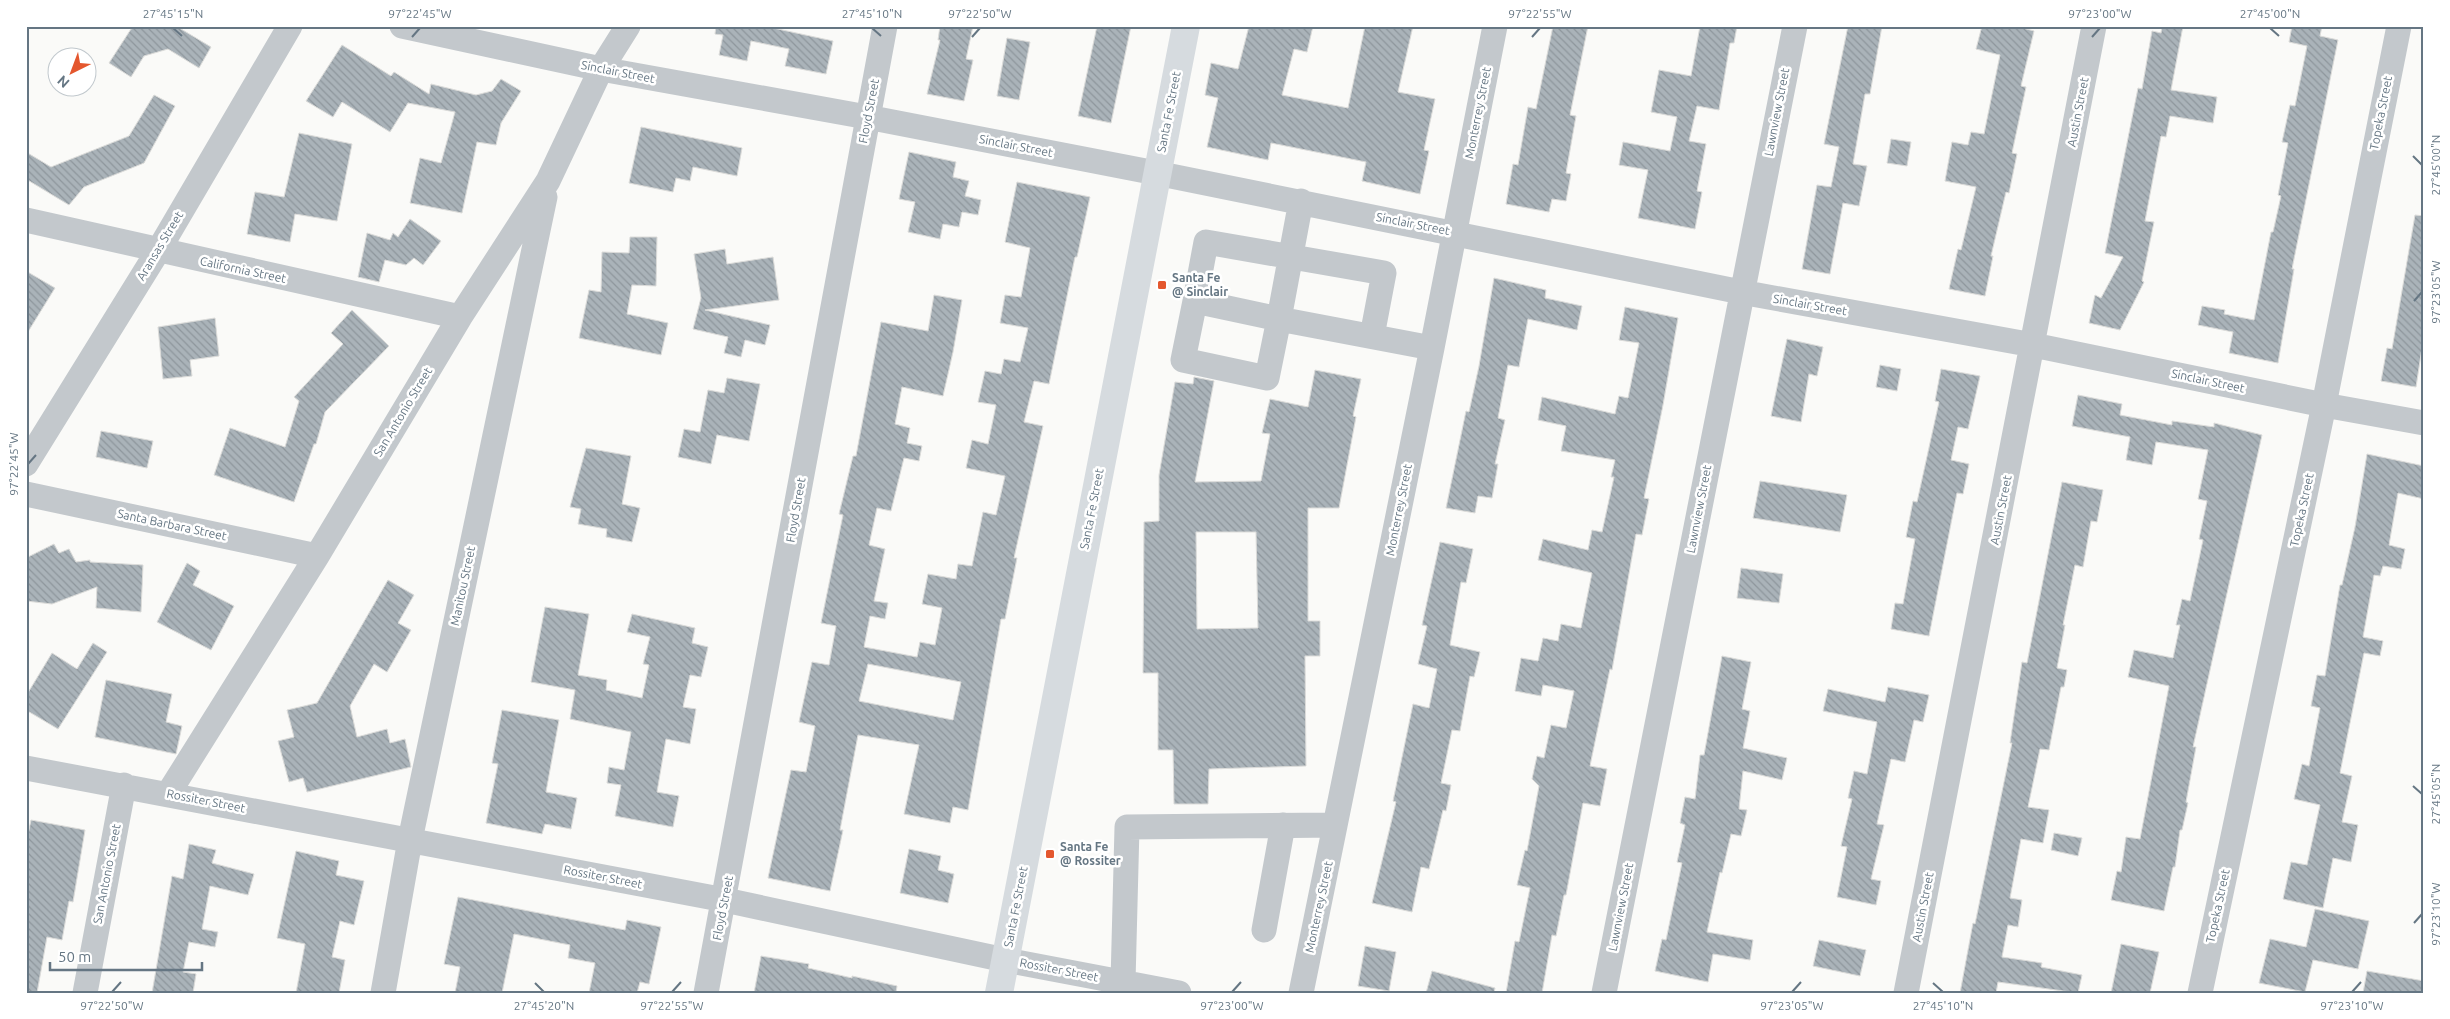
<svg xmlns="http://www.w3.org/2000/svg" width="2450" height="1019" viewBox="0 0 2450 1019" font-family="Ubuntu,sans-serif">
  <defs>
    <pattern id="building-back-hatch" width="6" height="6" patternUnits="userSpaceOnUse" patternTransform="scale(1.25)"><rect width="6" height="6" fill="#aab3b9"/><path d="M-1 5l2 2M0 0l6 6M5-1l2 2" fill="none" stroke="#8e969c"/></pattern>
  </defs>
  <rect width="100%" height="100%" fill="#fafaf8"/>
  <!-- building -->
  <path fill="url(#building-back-hatch)" stroke="#dcdcda" fill-rule="evenodd" d="M 141,26 L 176,26 L 211,47 L 199,68 L 168,49 L 144,56 L 131,77 L 109,63 L 131,29 Z
    M 716,26 L 764,26 L 833,41 L 826,74 L 785,66 L 789,49 L 751,41 L 747,61 L 719,55 L 723,35 L 715,34 Z
    M 940,26 L 973,26 L 966,59 L 973,60 L 964,101 L 927,94 L 940,40 L 938,40 Z
    M 1097,26 L 1131,26 L 1111,123 L 1078,116 Z
    M 1249,26 L 1313,26 L 1307,52 L 1294,49 L 1282,95 L 1348,108 L 1365,26 L 1413,26 L 1398,92 L 1435,99 L 1424,150 L 1429,151 L 1420,194 L 1362,181 L 1366,162 L 1271,143 L 1268,160 L 1207,147 L 1218,98 L 1205,95 L 1211,63 L 1238,69 Z
    M 1553,26 L 1588,26 L 1570,115 L 1576,116 L 1566,173 L 1571,174 L 1566,201 L 1552,199 L 1549,212 L 1506,204 L 1513,164 L 1518,165 L 1528,107 L 1536,109 Z
    M 1700,26 L 1737,26 L 1734,43 L 1730,43 L 1719,110 L 1697,106 L 1689,141 L 1706,144 L 1697,191 L 1702,192 L 1695,229 L 1638,218 L 1648,170 L 1619,165 L 1623,142 L 1670,151 L 1677,117 L 1651,112 L 1659,70 L 1691,76 Z
    M 1848,26 L 1882,26 L 1870,94 L 1865,94 L 1853,164 L 1867,166 L 1859,206 L 1843,203 L 1830,274 L 1802,269 L 1817,185 L 1831,187 L 1839,147 L 1824,144 Z
    M 1982,26 L 2015,26 L 2034,31 L 2021,86 L 2026,87 L 2012,153 L 2017,154 L 2009,193 L 2006,192 L 1991,256 L 1993,256 L 1985,296 L 1949,289 L 1958,249 L 1961,250 L 1976,187 L 1945,181 L 1952,142 L 1968,145 L 1971,132 L 1984,134 L 2000,55 L 1976,49 Z
    M 2162,26 L 2183,26 L 2171,90 L 2217,97 L 2213,123 L 2170,116 L 2166,137 L 2161,136 L 2145,221 L 2154,222 L 2142,281 L 2144,282 L 2120,330 L 2089,323 L 2095,295 L 2101,298 L 2123,257 L 2105,253 L 2138,88 L 2142,89 L 2152,31 L 2161,33 Z
    M 2292,26 L 2322,26 L 2320,36 L 2338,40 L 2292,269 L 2294,269 L 2278,363 L 2229,353 L 2233,332 L 2198,325 L 2202,306 L 2225,310 L 2224,314 L 2254,320 L 2271,232 L 2273,232 L 2281,196 L 2278,195 L 2288,143 L 2282,142 L 2290,105 L 2295,106 L 2307,46 L 2289,42 Z
    M 1007,38 L 1030,42 L 1019,100 L 997,96 Z
    M 342,45 L 391,76 L 394,72 L 429,94 L 431,84 L 476,95 L 492,91 L 501,79 L 521,91 L 501,123 L 496,145 L 477,142 L 462,213 L 410,203 L 420,158 L 441,163 L 455,112 L 408,103 L 390,132 L 342,102 L 333,117 L 306,101 Z
    M 154,95 L 175,106 L 144,163 L 84,187 L 69,205 L 26,179 L 26,152 L 51,167 L 129,136 Z
    M 641,127 L 742,148 L 737,176 L 693,167 L 690,181 L 676,178 L 673,192 L 629,183 Z
    M 299,133 L 352,144 L 337,221 L 295,214 L 290,242 L 247,234 L 255,192 L 284,197 Z
    M 1891,139 L 1911,142 L 1907,166 L 1887,163 Z
    M 909,152 L 956,162 L 953,177 L 969,181 L 965,196 L 981,200 L 978,215 L 962,212 L 959,227 L 943,224 L 940,239 L 908,232 L 915,202 L 899,199 Z
    M 1017,182 L 1090,197 L 1077,257 L 1075,257 L 1049,384 L 1034,381 L 1024,422 L 1043,426 L 1014,558 L 1017,558 L 1005,619 L 1001,619 L 968,810 L 953,807 L 950,823 L 904,814 L 919,745 L 858,735 L 840,830 L 843,830 L 830,891 L 768,878 L 791,770 L 806,772 L 815,726 L 799,722 L 812,662 L 829,665 L 836,626 L 821,623 L 843,515 L 839,514 L 853,456 L 856,456 L 881,322 L 928,331 L 934,295 L 962,300 L 953,352 L 943,396 L 902,387 L 895,424 L 910,428 L 907,443 L 922,446 L 919,461 L 904,458 L 891,511 L 877,508 L 869,545 L 885,549 L 874,601 L 888,603 L 885,619 L 870,616 L 864,647 L 917,657 L 920,642 L 935,645 L 942,608 L 922,604 L 928,574 L 956,579 L 958,564 L 972,566 L 983,512 L 996,515 L 1005,476 L 966,468 L 972,440 L 988,444 L 996,405 L 978,402 L 985,371 L 1001,374 L 1004,359 L 1020,362 L 1028,328 L 1000,323 L 1005,295 L 1021,297 L 1030,248 L 1005,242 ZM 868,664 L 961,682 L 953,720 L 859,701 Z
    M 2415,215 L 2424,216 L 2424,335 L 2416,387 L 2381,381 L 2387,348 L 2392,349 Z
    M 410,219 L 441,241 L 423,265 L 414,258 L 406,265 L 385,260 L 379,282 L 358,277 L 367,233 L 390,240 L 393,233 L 398,237 Z
    M 630,237 L 657,237 L 656,286 L 632,285 L 627,314 L 668,323 L 661,355 L 579,338 L 589,290 L 601,292 L 602,252 L 629,253 Z
    M 725,249 L 727,264 L 773,257 L 779,300 L 705,310 L 770,325 L 765,345 L 745,340 L 741,357 L 724,353 L 728,337 L 693,329 L 701,298 L 694,254 Z
    M 26,271 L 55,288 L 26,335 Z
    M 1494,278 L 1546,290 L 1545,298 L 1582,306 L 1577,330 L 1528,319 L 1519,367 L 1508,365 L 1498,418 L 1505,420 L 1495,464 L 1498,464 L 1492,498 L 1478,496 L 1475,513 L 1446,508 L 1466,411 L 1469,412 L 1479,366 Z
    M 1625,307 L 1678,318 L 1663,405 L 1644,498 L 1649,499 L 1642,535 L 1636,534 L 1612,670 L 1610,669 L 1590,766 L 1607,769 L 1600,806 L 1583,803 L 1566,895 L 1564,895 L 1556,936 L 1552,935 L 1542,993 L 1506,993 L 1515,941 L 1519,942 L 1530,888 L 1517,885 L 1525,850 L 1527,851 L 1539,786 L 1532,779 L 1537,756 L 1544,758 L 1551,725 L 1566,728 L 1574,691 L 1543,685 L 1541,696 L 1515,691 L 1521,658 L 1538,661 L 1543,638 L 1558,641 L 1561,624 L 1581,628 L 1592,573 L 1538,560 L 1543,539 L 1588,550 L 1592,530 L 1602,532 L 1614,477 L 1611,477 L 1615,460 L 1561,451 L 1566,426 L 1538,420 L 1542,397 L 1615,414 L 1619,396 L 1628,398 L 1639,343 L 1619,340 Z
    M 352,310 L 389,346 L 325,412 L 316,444 L 314,444 L 294,502 L 214,475 L 230,428 L 285,447 L 299,401 L 294,397 L 343,344 L 331,333 Z
    M 215,318 L 219,356 L 190,360 L 192,376 L 163,379 L 158,327 Z
    M 1787,339 L 1823,347 L 1817,376 L 1809,374 L 1801,422 L 1771,416 Z
    M 1880,365 L 1901,369 L 1897,391 L 1876,387 Z
    M 1941,369 L 1980,376 L 1968,429 L 1958,427 L 1951,460 L 1969,464 L 1963,494 L 1957,493 L 1929,636 L 1891,629 L 1895,603 L 1903,604 L 1915,539 L 1906,537 L 1913,501 L 1917,502 L 1939,402 L 1935,401 Z
    M 1315,370 L 1361,379 L 1353,416 L 1356,417 L 1339,508 L 1308,508 L 1308,621 L 1320,621 L 1320,656 L 1305,656 L 1306,766 L 1209,769 L 1208,804 L 1174,804 L 1173,750 L 1158,750 L 1158,673 L 1143,673 L 1144,522 L 1159,521 L 1159,475 L 1175,382 L 1193,384 L 1194,377 L 1214,381 L 1195,482 L 1261,481 L 1270,434 L 1262,433 L 1270,399 L 1308,407 ZM 1196,532 L 1256,532 L 1258,628 L 1197,629 Z
    M 727,378 L 760,384 L 749,441 L 717,435 L 711,464 L 678,457 L 684,429 L 700,432 L 708,390 L 724,393 Z
    M 2078,395 L 2122,404 L 2120,415 L 2172,425 L 2172,421 L 2214,427 L 2214,423 L 2262,435 L 2193,747 L 2196,747 L 2186,802 L 2188,803 L 2182,830 L 2180,830 L 2175,867 L 2173,867 L 2164,911 L 2111,900 L 2117,871 L 2121,872 L 2126,837 L 2140,839 L 2169,686 L 2128,677 L 2134,650 L 2173,658 L 2180,625 L 2176,625 L 2182,599 L 2190,601 L 2203,540 L 2199,539 L 2207,501 L 2198,499 L 2208,450 L 2156,442 L 2152,465 L 2126,460 L 2130,437 L 2072,426 Z
    M 101,431 L 153,441 L 147,468 L 96,457 Z
    M 586,448 L 631,456 L 622,504 L 640,508 L 632,542 L 606,537 L 607,529 L 578,524 L 581,509 L 570,507 Z
    M 2367,454 L 2424,466 L 2424,499 L 2398,493 L 2389,545 L 2405,549 L 2401,569 L 2383,566 L 2380,576 L 2374,575 L 2363,637 L 2383,641 L 2380,656 L 2364,653 L 2340,773 L 2352,776 L 2342,822 L 2358,825 L 2351,862 L 2333,858 L 2323,908 L 2283,899 L 2291,862 L 2307,865 L 2320,805 L 2294,799 L 2302,764 L 2309,766 L 2320,708 L 2311,706 L 2317,675 L 2325,676 L 2340,585 L 2342,585 L 2355,527 Z
    M 1760,481 L 1847,495 L 1840,532 L 1753,518 Z
    M 2062,482 L 2103,490 L 2097,522 L 2091,521 L 2083,567 L 2075,565 L 2063,625 L 2065,625 L 2057,668 L 2067,670 L 2064,687 L 2061,687 L 2049,750 L 2040,749 L 2028,807 L 2049,810 L 2043,843 L 2021,839 L 2010,898 L 2022,900 L 2018,927 L 2008,925 L 2002,957 L 2042,963 L 2041,967 L 2082,975 L 2078,993 L 1998,982 L 1996,993 L 1960,993 L 1973,923 L 1975,924 L 2012,743 L 2010,743 L 2022,662 L 2027,663 Z
    M 1440,542 L 1473,549 L 1466,583 L 1461,582 L 1450,645 L 1480,652 L 1474,677 L 1470,676 L 1460,731 L 1452,730 L 1441,783 L 1451,785 L 1446,811 L 1443,810 L 1429,869 L 1421,867 L 1412,912 L 1372,903 L 1396,802 L 1393,801 L 1413,704 L 1429,708 L 1437,669 L 1418,664 L 1427,626 L 1422,625 Z
    M 54,544 L 59,553 L 69,549 L 76,562 L 90,560 L 90,562 L 143,565 L 141,612 L 96,608 L 97,587 L 52,604 L 26,601 L 26,558 Z
    M 187,563 L 200,571 L 193,585 L 234,606 L 211,650 L 157,622 Z
    M 1741,568 L 1783,574 L 1779,603 L 1737,598 Z
    M 388,580 L 414,595 L 398,623 L 411,630 L 387,672 L 374,664 L 350,706 L 357,737 L 387,729 L 390,743 L 405,739 L 411,767 L 307,792 L 303,778 L 289,782 L 278,741 L 294,737 L 287,710 L 317,703 Z
    M 545,607 L 589,614 L 578,675 L 607,680 L 606,690 L 642,698 L 649,665 L 643,664 L 650,637 L 627,632 L 632,614 L 695,628 L 692,643 L 708,647 L 701,677 L 690,675 L 683,707 L 696,709 L 690,744 L 666,739 L 657,792 L 679,796 L 673,827 L 615,816 L 621,785 L 607,783 L 609,767 L 624,770 L 631,732 L 570,719 L 575,690 L 531,682 Z
    M 93,643 L 107,652 L 58,729 L 26,710 L 26,696 L 52,653 L 77,669 Z
    M 1722,656 L 1751,662 L 1742,709 L 1750,711 L 1743,748 L 1787,758 L 1782,780 L 1743,771 L 1739,809 L 1747,810 L 1741,836 L 1731,834 L 1722,873 L 1720,872 L 1707,932 L 1753,940 L 1750,960 L 1713,954 L 1708,982 L 1655,971 L 1662,939 L 1666,940 L 1682,863 L 1677,862 L 1685,825 L 1680,823 L 1685,797 L 1695,799 L 1700,755 L 1704,755 Z
    M 106,680 L 172,694 L 166,722 L 182,726 L 176,754 L 95,737 Z
    M 1888,687 L 1929,695 L 1923,722 L 1914,720 L 1905,762 L 1891,759 L 1877,824 L 1884,825 L 1871,879 L 1881,881 L 1876,905 L 1837,897 L 1847,847 L 1841,846 L 1852,799 L 1848,798 L 1854,771 L 1867,774 L 1877,722 L 1823,711 L 1828,689 L 1885,702 Z
    M 502,710 L 559,720 L 546,792 L 577,798 L 571,829 L 545,824 L 542,834 L 486,823 L 498,764 L 492,763 Z
    M 31,820 L 85,830 L 73,902 L 69,901 L 62,940 L 47,937 L 37,993 L 26,993 L 26,845 Z
    M 2054,833 L 2082,838 L 2078,856 L 2051,850 Z
    M 189,844 L 216,850 L 212,863 L 254,874 L 248,895 L 210,886 L 202,929 L 218,932 L 215,947 L 189,942 L 183,972 L 196,974 L 193,993 L 152,993 L 172,876 L 183,879 Z
    M 909,849 L 941,856 L 938,870 L 954,874 L 948,903 L 900,893 Z
    M 296,851 L 339,861 L 336,875 L 364,881 L 354,925 L 340,921 L 332,957 L 345,960 L 339,993 L 296,993 L 305,944 L 277,938 Z
    M 458,897 L 625,930 L 627,920 L 661,927 L 649,984 L 640,982 L 637,993 L 589,993 L 595,963 L 568,958 L 570,945 L 514,934 L 502,993 L 455,993 L 460,967 L 444,964 Z
    M 2315,909 L 2369,921 L 2358,969 L 2313,960 L 2305,992 L 2259,983 L 2270,939 L 2306,947 Z
    M 1819,940 L 1866,950 L 1860,976 L 1813,966 Z
    M 2121,944 L 2159,952 L 2150,993 L 2111,993 Z
    M 1365,946 L 1396,952 L 1389,991 L 1358,986 Z
    M 761,956 L 809,964 L 808,968 L 852,978 L 852,976 L 897,986 L 896,993 L 754,993 Z
    M 1432,971 L 1495,988 L 1494,993 L 1426,993 Z
    M 2367,971 L 2424,981 L 2424,993 L 2363,993 Z"/>
  <g fill="none" stroke-linecap="round" stroke-linejoin="round">
    <!-- minor -->
    <path stroke="#c3c8cc" stroke-width="25" d="M 402,26 L 601,69 L 867,117 L 1156,173 L 1741,292 L 2033,345 L 2324,405 L 2424,423
      M 1301,201 L 1279,319 L 1432,348
      M 26,220 L 460,317
      M 1195,301 L 1206,242 L 1384,273 L 1372,336
      M 1195,301 L 1279,319 L 1267,378 L 1183,360 Z
      M 26,464 L 158,251 L 290,26
      M 26,494 L 317,556
      M 26,768 L 725,900 L 1005,960 L 1179,993
      M 168,794 L 317,556 L 460,317 L 548,181 L 601,69 L 628,26
      M 1264,930 L 1283,825
      M 1123,982 L 1127,827 L 1335,825
      M 85,993 L 124,785
      M 383,993 L 410,840 L 545,197
      M 706,993 L 885,26
      M 1301,993 L 1432,348 L 1495,26
      M 1604,993 L 1795,26
      M 1906,993 L 2094,26
      M 2200,993 L 2324,405 L 2399,26"/>
    <!-- major -->
    <path stroke="#d6dbdf" stroke-width="28" d="M 999,993 L 1186,26"/>
  </g>
  <!-- ticks -->
  <path fill="none" stroke="#657683" stroke-width="2" d="M 173,28 L 182,36M 872,28 L 881,36M 2270,28 L 2279,36M 412,37 L 420,28M 972,37 L 980,28M 1532,37 L 1540,28M 2092,37 L 2100,28M 2413,156 L 2422,165M 2414,301 L 2422,292M 28,464 L 36,455M 2413,786 L 2422,794M 2414,923 L 2422,914M 535,983 L 544,992M 1933,983 L 1943,992M 112,992 L 121,982M 672,992 L 681,982M 1232,992 L 1241,982M 1792,992 L 1801,982M 2352,992 L 2361,982"/>
  <!-- markers -->
  <g fill="#e4572e" stroke="#fff" stroke-width="2">
    <rect x="1157" y="280" width="10" height="10" rx="2.5"/>
    <rect x="1045" y="849" width="10" height="10" rx="2.5"/>
  </g>
  <g text-anchor="middle" stroke-width="5" stroke-linejoin="round" paint-order="stroke">
    <!-- street labels -->
    <g font-size="12" fill="#657683" stroke="#fff">
      <text transform="translate(618 72) rotate(11)" y="4">Sinclair Street</text>
      <text transform="translate(869 111) rotate(-79)" y="4">Floyd Street</text>
      <text transform="translate(1169 112) rotate(-79)" y="4">Santa Fe Street</text>
      <text transform="translate(1777 112) rotate(-79)" y="4">Lawnview Street</text>
      <text transform="translate(2078 112) rotate(-79)" y="4">Austin Street</text>
      <text transform="translate(1478 113) rotate(-79)" y="4">Monterrey Street</text>
      <text transform="translate(2381 113) rotate(-79)" y="4">Topeka Street</text>
      <text transform="translate(1016 146) rotate(11)" y="4">Sinclair Street</text>
      <text transform="translate(1413 224) rotate(11)" y="4">Sinclair Street</text>
      <text transform="translate(160 246) rotate(-59)" y="4">Aransas Street</text>
      <text transform="translate(243 270) rotate(12)" y="4">California Street</text>
      <text transform="translate(1810 305) rotate(10)" y="4">Sinclair Street</text>
      <text transform="translate(2208 381) rotate(12)" y="4">Sinclair Street</text>
      <text transform="translate(403 412) rotate(-59)" y="4">San Antonio Street</text>
      <text transform="translate(1092 509) rotate(-79)" y="4">Santa Fe Street</text>
      <text transform="translate(1699 509) rotate(-79)" y="4">Lawnview Street</text>
      <text transform="translate(796 510) rotate(-80)" y="4">Floyd Street</text>
      <text transform="translate(1399 510) rotate(-79)" y="4">Monterrey Street</text>
      <text transform="translate(2001 510) rotate(-79)" y="4">Austin Street</text>
      <text transform="translate(2302 510) rotate(-78)" y="4">Topeka Street</text>
      <text transform="translate(172 525) rotate(12)" y="4">Santa Barbara Street</text>
      <text transform="translate(463 586) rotate(-78)" y="4">Manitou Street</text>
      <text transform="translate(206 801) rotate(11)" y="4">Rossiter Street</text>
      <text transform="translate(107 874) rotate(-79)" y="4">San Antonio Street</text>
      <text transform="translate(603 877) rotate(11)" y="4">Rossiter Street</text>
      <text transform="translate(2218 906) rotate(-78)" y="4">Topeka Street</text>
      <text transform="translate(1016 907) rotate(-79)" y="4">Santa Fe Street</text>
      <text transform="translate(1319 907) rotate(-78)" y="4">Monterrey Street</text>
      <text transform="translate(1621 907) rotate(-79)" y="4">Lawnview Street</text>
      <text transform="translate(1923 907) rotate(-79)" y="4">Austin Street</text>
      <text transform="translate(723 908) rotate(-79)" y="4">Floyd Street</text>
      <text transform="translate(1059 970) rotate(11)" y="4">Rossiter Street</text>
    </g>
    <!-- poi labels -->
    <g font-size="12" font-weight="bold" fill="#657683" stroke="#fff" text-anchor="start">
      <text x="1172" y="282">Santa Fe<tspan x="1172" dy="14">@ Sinclair</tspan></text>
      <text x="1060" y="851">Santa Fe<tspan x="1060" dy="14">@ Rossiter</tspan></text>
    </g>
  </g>
  <!-- border -->
  <rect width="2450" height="1019" fill="none" stroke="#ffffff" stroke-width="55"/>
  <!-- north arrow -->
  <g transform="translate(72 72) rotate(222)"><circle r="24" fill="#ffffff" stroke="#c1c8cd"/>
  <path d="M0-4L9 19L0 12L-9 19Z" fill="#e4572e"/>
  <text y="-8" font-size="14" font-weight="bold" text-anchor="middle" fill="#657683">N</text>
  </g>
  <!-- scale -->
  <path d="M50 962v8h152v-8" fill="none" stroke="#657683" stroke-width="2.5"/>
  <text x="58" y="962" font-size="15" fill="#657683" stroke="#ffffff" stroke-width="4" paint-order="stroke">50 m</text>
  <rect x="28" y="28" width="2394" height="964" fill="none" stroke="#657683" stroke-width="2"/>
  <g font-size="12" text-anchor="middle" fill="#657683">
    <text x="173" y="18">27°45'15"N</text>
    <text x="420" y="18">97°22'45"W</text>
    <text x="872" y="18">27°45'10"N</text>
    <text x="980" y="18">97°22'50"W</text>
    <text x="1540" y="18">97°22'55"W</text>
    <text x="2100" y="18">97°23'00"W</text>
    <text x="2270" y="18">27°45'00"N</text>
    <text transform="translate(2436 165) rotate(-90)" y="4">27°45'00"N</text>
    <text transform="translate(2436 292) rotate(-90)" y="4">97°23'05"W</text>
    <text transform="translate(14 464) rotate(-90)" y="4">97°22'45"W</text>
    <text transform="translate(2436 794) rotate(-90)" y="4">27°45'05"N</text>
    <text transform="translate(2436 914) rotate(-90)" y="4">97°23'10"W</text>
    <text x="112" y="1010">97°22'50"W</text>
    <text x="544" y="1010">27°45'20"N</text>
    <text x="672" y="1010">97°22'55"W</text>
    <text x="1232" y="1010">97°23'00"W</text>
    <text x="1792" y="1010">97°23'05"W</text>
    <text x="1943" y="1010">27°45'10"N</text>
    <text x="2352" y="1010">97°23'10"W</text>
  </g>
</svg>
